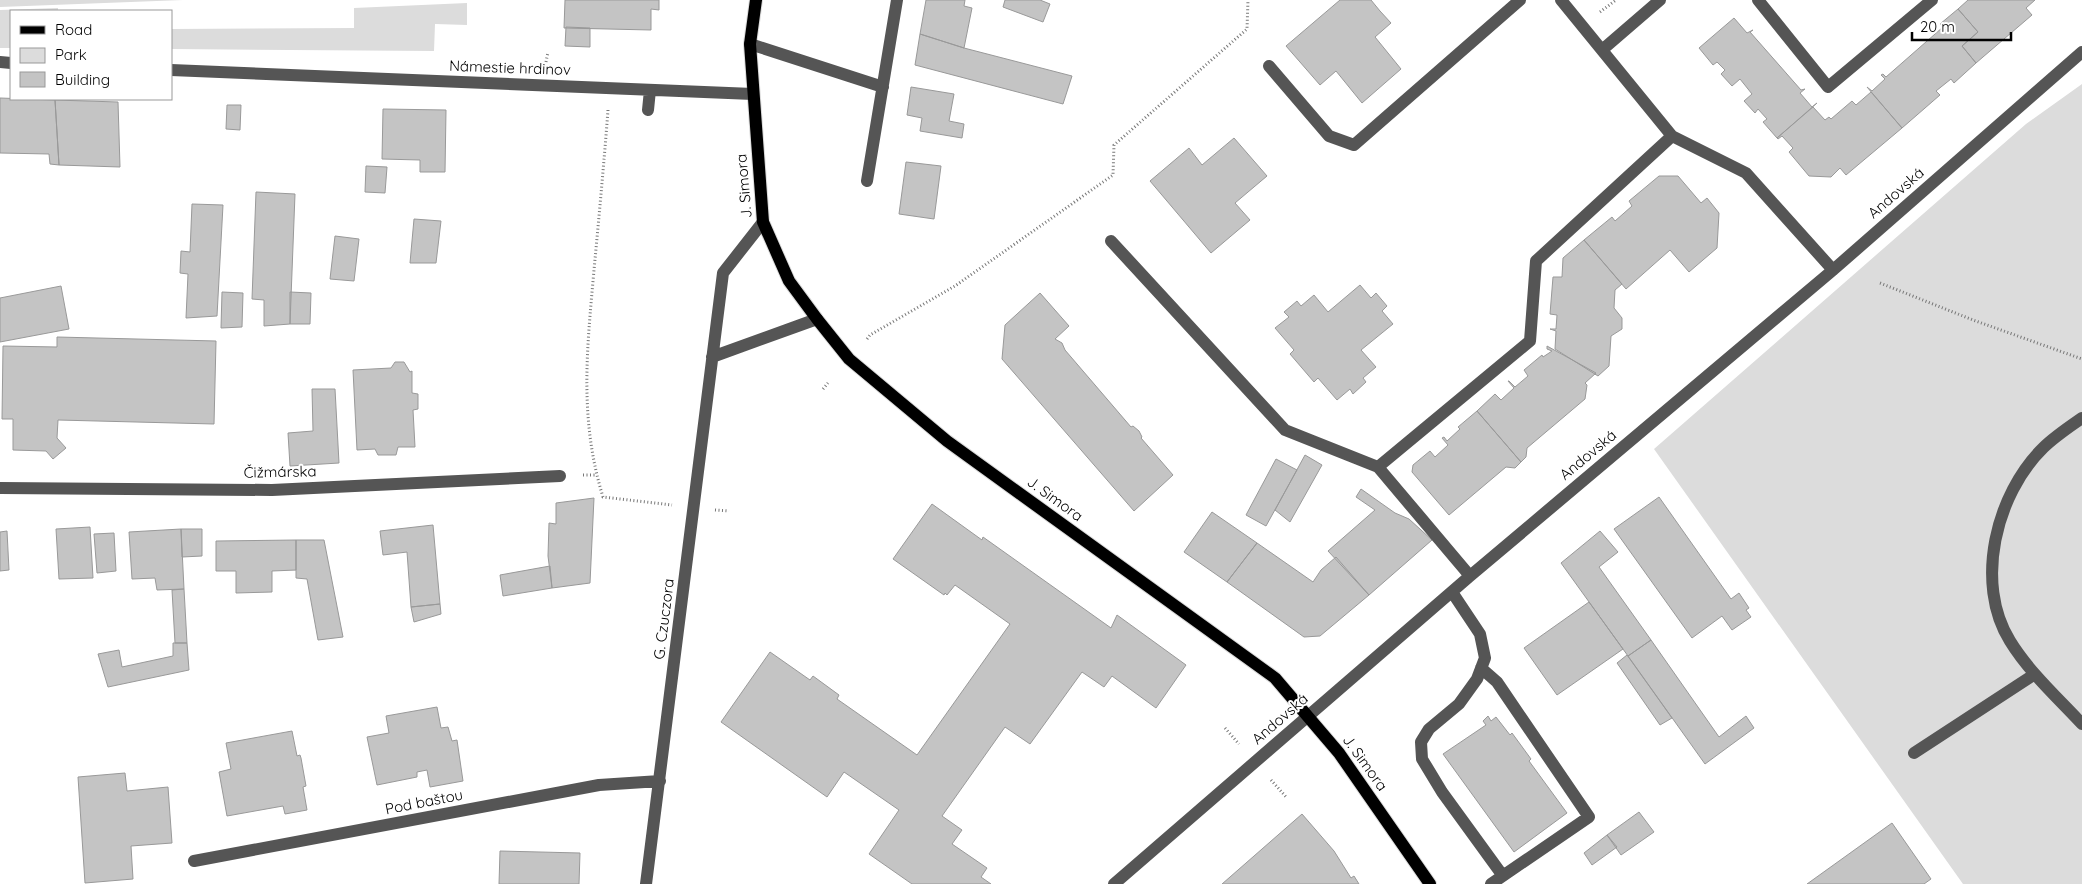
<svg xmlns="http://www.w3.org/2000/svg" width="2082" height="884" viewBox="0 0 2082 884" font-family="Quicksand,sans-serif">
  <rect width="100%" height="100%" fill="#fff"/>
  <!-- green -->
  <path fill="#dcdcdc" d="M 0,0 L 183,0 L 0,7 Z
    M 467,3 L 467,25 L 435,24 L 434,51 L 171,49 L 171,29 L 354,28 L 354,8 Z
    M 58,8 L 58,11 L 11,11 L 11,48 L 0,48 L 0,10 Z
    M 2082,84 L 2082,884 L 1963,884 L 1654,449 L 2026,124 Z"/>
  <!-- building -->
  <path fill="#c4c4c4" stroke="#999" d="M 565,0 L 659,0 L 659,10 L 651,9 L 651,30 L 564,28 Z
    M 926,0 L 965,0 L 964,6 L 972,8 L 964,48 L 920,34 Z
    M 1005,0 L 1040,0 L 1050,4 L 1043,22 L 1003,7 Z
    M 1340,0 L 1371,0 L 1380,11 L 1391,23 L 1375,37 L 1401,69 L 1362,103 L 1336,71 L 1320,85 L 1286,46 Z
    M 1968,0 L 2035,0 L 2026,8 L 2032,15 L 1976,63 L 1962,46 L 1978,32 L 1958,9 Z
    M 1958,9 L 1978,32 L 1962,46 L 1976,63 L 1954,83 L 1951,79 L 1936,91 L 1940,95 L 1902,128 L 1867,87 L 1872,91 L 1885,79 L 1881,75 L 1883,74 L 1886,77 L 1943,27 L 1940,24 Z
    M 1734,18 L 1747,33 L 1753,30 L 1750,32 L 1801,90 L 1805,89 L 1800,93 L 1812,107 L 1817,103 L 1777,138 L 1763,122 L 1767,119 L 1758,109 L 1755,113 L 1744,101 L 1752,94 L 1740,79 L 1732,86 L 1721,74 L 1725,70 L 1717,62 L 1713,65 L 1699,48 Z
    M 566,27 L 590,28 L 590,47 L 565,46 Z
    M 920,34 L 964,48 L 1072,76 L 1063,104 L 915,65 Z
    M 911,87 L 954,94 L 949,121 L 964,124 L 962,138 L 920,131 L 922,118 L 907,115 Z
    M 1871,92 L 1902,128 L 1846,175 L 1840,168 L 1831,177 L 1809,176 L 1789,152 L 1793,148 L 1782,136 L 1778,139 L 1777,138 L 1813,107 L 1825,120 L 1829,117 L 1831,119 L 1852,101 L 1856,105 Z
    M 0,98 L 55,100 L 59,165 L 50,164 L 49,154 L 0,153 Z
    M 55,100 L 118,102 L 120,167 L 59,165 Z
    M 227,105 L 241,105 L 240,130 L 226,129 Z
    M 383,109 L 446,110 L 445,172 L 420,172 L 420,160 L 382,159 Z
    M 1234,138 L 1267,176 L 1235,203 L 1250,220 L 1211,253 L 1150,181 L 1189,148 L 1202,165 Z
    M 906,162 L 941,166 L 934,219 L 899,214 Z
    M 366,166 L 387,167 L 385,193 L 365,192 Z
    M 1659,176 L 1678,176 L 1701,203 L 1707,198 L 1719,213 L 1717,248 L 1689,272 L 1670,250 L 1626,289 L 1584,240 L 1612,217 L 1615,221 L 1632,206 L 1629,201 Z
    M 256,192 L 295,194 L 290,324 L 264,326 L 264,300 L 252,299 Z
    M 192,204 L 223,205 L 217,316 L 186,318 L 188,274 L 180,273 L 181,251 L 190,252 Z
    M 414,219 L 441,221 L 436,263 L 410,263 Z
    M 335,236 L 359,239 L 354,281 L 330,279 Z
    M 1584,240 L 1622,284 L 1615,290 L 1614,308 L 1622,318 L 1622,329 L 1611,336 L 1609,366 L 1598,376 L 1555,349 L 1556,331 L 1550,329 L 1556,329 L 1557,315 L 1550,314 L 1553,277 L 1562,277 L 1563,258 Z
    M 1360,285 L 1371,298 L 1376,293 L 1387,306 L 1382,311 L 1393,324 L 1361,350 L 1376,367 L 1363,378 L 1366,382 L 1353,394 L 1350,389 L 1337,400 L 1318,378 L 1314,382 L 1290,354 L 1294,350 L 1275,328 L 1289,317 L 1284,312 L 1297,301 L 1301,306 L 1314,295 L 1328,312 Z
    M 61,286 L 69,329 L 0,342 L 0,298 Z
    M 222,292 L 243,293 L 242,327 L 221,328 Z
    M 290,292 L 311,293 L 310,324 L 290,324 Z
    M 1040,293 L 1069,326 L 1055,339 L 1062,343 L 1065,350 L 1131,427 L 1133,426 L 1139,431 L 1142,437 L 1141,438 L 1173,475 L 1134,511 L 1002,359 L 1005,325 Z
    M 57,337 L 216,341 L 214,424 L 58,420 L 57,438 L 66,448 L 53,459 L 46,451 L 13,450 L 13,419 L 2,419 L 3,346 L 57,347 Z
    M 1547,346 L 1596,373 L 1585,383 L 1587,385 L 1585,399 L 1527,448 L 1526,457 L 1521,462 L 1477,411 L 1495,394 L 1501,400 L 1514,388 L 1508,381 L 1509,381 L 1515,387 L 1528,376 L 1524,370 L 1542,355 L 1543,357 L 1552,351 L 1547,349 Z
    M 395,362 L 404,362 L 410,372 L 412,371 L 412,393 L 418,394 L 418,409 L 413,410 L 415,447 L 398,447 L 396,455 L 378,455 L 375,449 L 357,450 L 353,370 L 391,368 Z
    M 312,389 L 335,389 L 339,463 L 290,466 L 288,433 L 313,431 Z
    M 1477,411 L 1521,462 L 1515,468 L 1506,467 L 1449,515 L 1412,472 L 1413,465 L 1430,451 L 1435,457 L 1448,445 L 1442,438 L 1444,437 L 1447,441 L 1460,429 L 1458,427 Z
    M 1305,455 L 1322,465 L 1290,522 L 1275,510 Z
    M 1276,459 L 1297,470 L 1266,526 L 1246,515 Z
    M 1361,489 L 1395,513 L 1409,519 L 1432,540 L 1369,595 L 1328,551 L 1375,510 L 1356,497 Z
    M 1659,497 L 1731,599 L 1739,593 L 1749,608 L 1746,610 L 1751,617 L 1732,630 L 1722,616 L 1692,638 L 1614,529 Z
    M 594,498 L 590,583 L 552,588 L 548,556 L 549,523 L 556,524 L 556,503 Z
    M 932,504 L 982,540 L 983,537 L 1111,628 L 1117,615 L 1186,665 L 1156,708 L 1112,676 L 1104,687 L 1082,672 L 1030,744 L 1005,727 L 942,816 L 962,830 L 952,844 L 987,868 L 981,877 L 991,884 L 912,884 L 869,854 L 899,810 L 844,772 L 827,797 L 721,722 L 770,652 L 810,680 L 813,676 L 839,695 L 837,699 L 917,755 L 1010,624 L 955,585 L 947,595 L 945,593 L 944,595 L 893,559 Z
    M 1212,512 L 1257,543 L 1227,582 L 1184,552 Z
    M 433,525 L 440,604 L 411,607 L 407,552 L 383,555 L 380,531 Z
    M 90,527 L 93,578 L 59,579 L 56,529 Z
    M 181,529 L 184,589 L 157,590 L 155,578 L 132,579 L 129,532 Z
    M 181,529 L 202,529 L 202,556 L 182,557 Z
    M 7,531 L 9,570 L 0,571 L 0,532 Z
    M 1600,531 L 1618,552 L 1599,567 L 1651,640 L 1628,656 L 1561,563 Z
    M 114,533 L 116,571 L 97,573 L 94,534 Z
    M 296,540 L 296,570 L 272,571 L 272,592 L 236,593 L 236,571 L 216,571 L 216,541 Z
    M 296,540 L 324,540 L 343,637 L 318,640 L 307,579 L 296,578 Z
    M 1257,543 L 1313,582 L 1321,570 L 1336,557 L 1369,595 L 1320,636 L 1304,637 L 1227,582 Z
    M 550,566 L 552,588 L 503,596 L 500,575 Z
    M 184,589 L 187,643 L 175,643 L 172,590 Z
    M 1589,602 L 1623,649 L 1557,695 L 1524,648 Z
    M 440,604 L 441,614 L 414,622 L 411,607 Z
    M 1651,640 L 1719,737 L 1746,716 L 1754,728 L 1705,764 L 1628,656 Z
    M 173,643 L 187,643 L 189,670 L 108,687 L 98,654 L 119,650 L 122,667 L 173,656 Z
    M 1627,655 L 1672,718 L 1660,725 L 1617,663 Z
    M 437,707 L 441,728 L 448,727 L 452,741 L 457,740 L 463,781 L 430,787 L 427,770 L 417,772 L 417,777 L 377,785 L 367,737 L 389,733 L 386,716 Z
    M 1488,716 L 1491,721 L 1496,717 L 1510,735 L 1512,733 L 1531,759 L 1529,761 L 1567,813 L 1514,852 L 1443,754 L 1486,725 L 1483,721 Z
    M 292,731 L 297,756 L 300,755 L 301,758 L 306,786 L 303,787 L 307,810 L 285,814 L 283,806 L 227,816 L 219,772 L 231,769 L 226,743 Z
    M 125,773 L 127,791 L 168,787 L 172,843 L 131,846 L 133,879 L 85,883 L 78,777 Z
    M 1639,812 L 1654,832 L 1621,855 L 1607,835 Z
    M 1302,814 L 1334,851 L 1351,878 L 1354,876 L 1359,884 L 1222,884 Z
    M 1892,823 L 1931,879 L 1924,884 L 1807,884 Z
    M 1607,835 L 1617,847 L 1592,865 L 1584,853 Z
    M 500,851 L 580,853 L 579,884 L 499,884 Z"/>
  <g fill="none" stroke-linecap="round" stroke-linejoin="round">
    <!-- major casing -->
    <g stroke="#dbdbdb" stroke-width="14">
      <path id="major" d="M 756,0 L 750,44 L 763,222 L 789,281 L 817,319 L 849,359 L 947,441 L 1275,678 L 1339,753 L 1430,884"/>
    </g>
    <!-- path -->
    <path stroke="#777" stroke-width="3" stroke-dasharray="1 2.5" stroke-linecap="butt" d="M 1600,12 L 1616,0
      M 546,62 L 548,52
      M 608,110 C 604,163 599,217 594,270 C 587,349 579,419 603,497 L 672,505
      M 1880,283 L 1973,320 L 2082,359
      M 867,339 L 870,335 L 955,286 L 1113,175 L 1114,145 L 1247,29 L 1248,0
      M 823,389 L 828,383
      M 583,475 L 597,475
      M 715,510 L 729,511
      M 1225,728 L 1239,744
      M 1271,780 L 1287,798"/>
    <!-- minor -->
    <path stroke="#555" stroke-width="12" d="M 1561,0 L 1672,136 L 1746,173 L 1833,270
      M 1758,0 L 1828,87 L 1932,0
      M 750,44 L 883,87
      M 1602,50 L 1660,0
      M 0,62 L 11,63
      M 1269,66 L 1329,136 L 1354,145 L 1520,0
      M 171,70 L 753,94
      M 648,110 L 650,90
      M 867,181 L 897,0
      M 1111,241 L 1285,430 L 1378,467
      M 712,357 L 817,319
      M 2082,418 C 2069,427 2054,437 2043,448 C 1996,494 1974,583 2010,641 C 2029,672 2058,698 2082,724
      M 0,488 L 272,490 L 560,476
      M 1470,576 L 1378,467 L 1530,341 L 1536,261 L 1672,136
      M 1452,592 L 1480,634 L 1485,658 L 1477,679 L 1459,704 L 1429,729 L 1421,742 L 1422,759 L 1442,792 L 1503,876
      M 1481,668 L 1497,682 L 1589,817 L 1491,884
      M 1914,753 L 2035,674
      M 194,861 L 599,785 L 660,781
      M 646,884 L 723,273 L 763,222
      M 1114,884 L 1470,576 L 1833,270 L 2082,52"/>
    <!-- major -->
    <use href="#major" stroke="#000" stroke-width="12"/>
  </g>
  <g text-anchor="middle" stroke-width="4" stroke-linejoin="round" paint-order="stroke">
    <!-- street labels -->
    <g font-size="15" fill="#000" stroke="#fff">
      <text transform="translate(510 68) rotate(2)" y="5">Námestie hrdinov</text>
      <text transform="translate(744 186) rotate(-95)" y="5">J. Simora</text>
      <text transform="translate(1896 193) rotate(-41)" y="5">Andovská</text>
      <text transform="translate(1588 455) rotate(-40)" y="5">Andovská</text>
      <text transform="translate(280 472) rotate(-1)" y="5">Čižmárska</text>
      <text transform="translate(1055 499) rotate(36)" y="5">J. Simora</text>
      <text transform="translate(664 619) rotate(-83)" y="5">G. Czuczora</text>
      <text transform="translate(1280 719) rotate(-41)" y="5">Andovská</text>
      <text transform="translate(1365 763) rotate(54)" y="5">J. Simora</text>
      <text transform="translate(424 802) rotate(-11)" y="5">Pod baštou</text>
    </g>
  </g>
  <!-- legend -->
  <rect x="10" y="10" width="162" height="90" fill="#ffffff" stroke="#999999"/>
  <rect x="20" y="26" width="25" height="8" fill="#000000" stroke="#999999"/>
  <text x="55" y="35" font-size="15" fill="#000000">Road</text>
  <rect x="20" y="48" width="25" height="15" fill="#dcdcdc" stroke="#999999"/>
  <text x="55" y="60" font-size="15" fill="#000000">Park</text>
  <rect x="20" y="72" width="25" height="15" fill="#c4c4c4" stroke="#999999"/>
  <text x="55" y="85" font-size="15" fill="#000000">Building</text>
  <!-- scale -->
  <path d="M1912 32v8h99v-8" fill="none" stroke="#000000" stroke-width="2.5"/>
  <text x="1920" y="32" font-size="15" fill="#000000" stroke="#ffffff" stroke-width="4" paint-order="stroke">20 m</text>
</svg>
